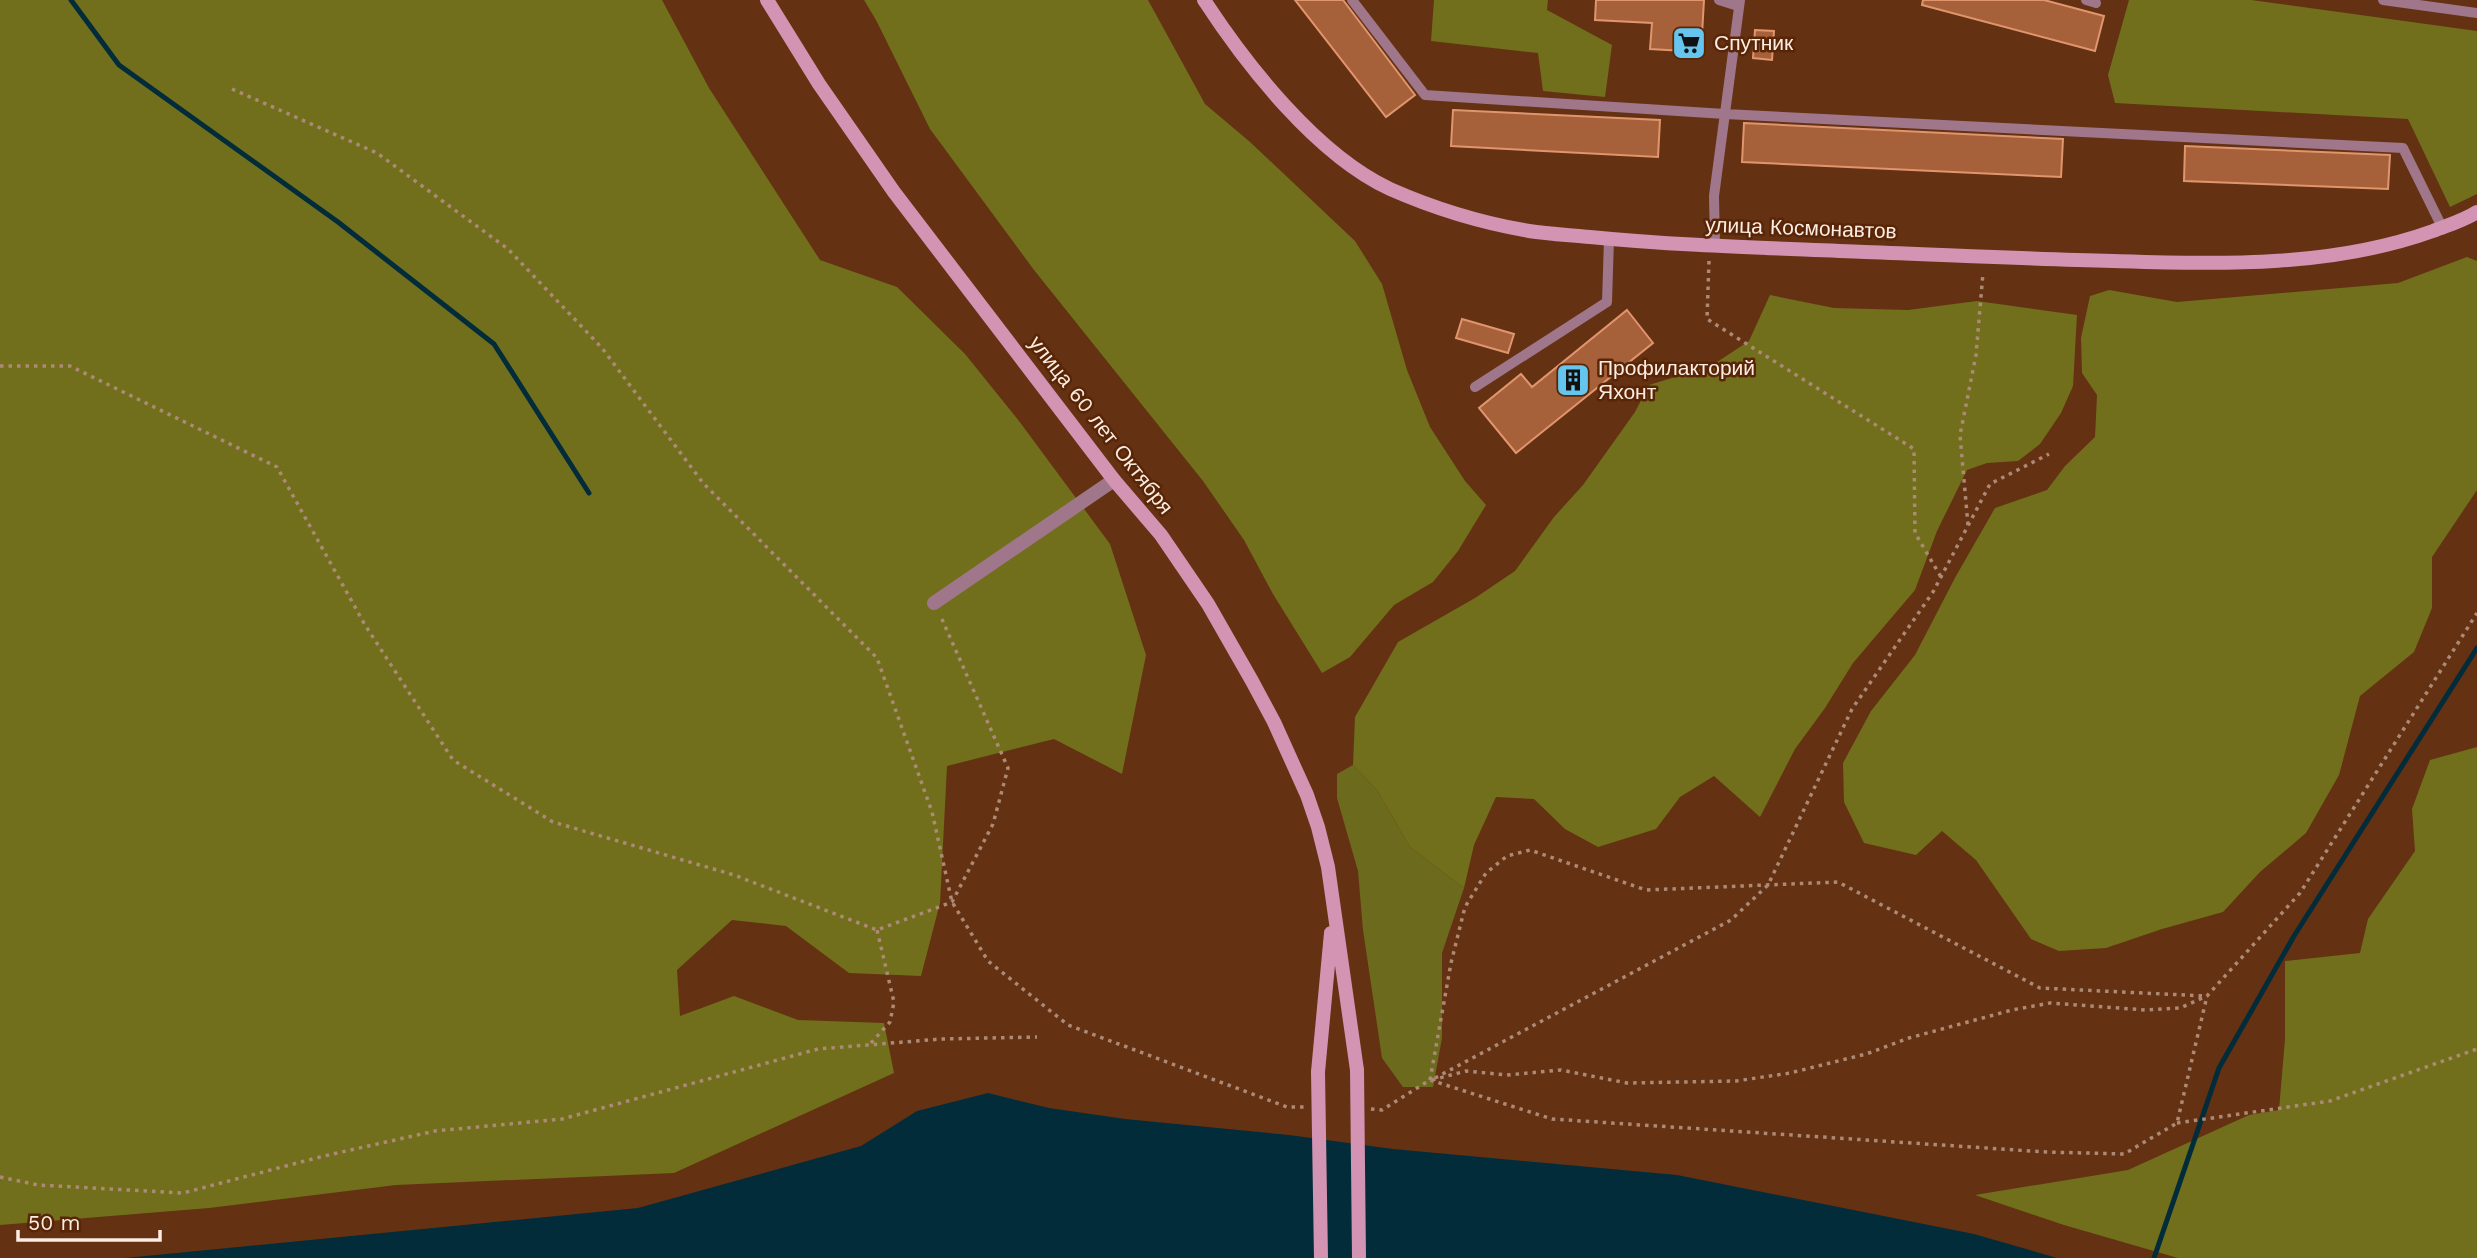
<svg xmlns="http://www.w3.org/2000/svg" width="2477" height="1258" viewBox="0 0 2477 1258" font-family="'Work Sans',sans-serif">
  <rect width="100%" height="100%" fill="#643113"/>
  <!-- green -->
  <path fill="#6c6b1d" d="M 1353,765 L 1377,790 L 1410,847 L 1464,888 L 1442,953 L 1442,1038 L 1433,1087 L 1403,1087 L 1382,1058 L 1363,930 L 1358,871 L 1337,798 L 1337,774 Z"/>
  <!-- forest -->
  <path fill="#716f1c" d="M 0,0 L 662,0 L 709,88 L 820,260 L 897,287 L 965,354 L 1019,421 L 1110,544 L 1146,655 L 1122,774 L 1054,739 L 947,766 L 940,903 L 921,976 L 849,973 L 786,926 L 732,920 L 677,970 L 680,1016 L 734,996 L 798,1020 L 884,1023 L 894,1073 L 674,1173 L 396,1185 L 209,1208 L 0,1225 Z
    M 864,0 L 1148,0 L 1205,104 L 1250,142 L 1355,241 L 1382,284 L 1407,370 L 1430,427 L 1465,481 L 1486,505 L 1458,551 L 1433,582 L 1394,605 L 1350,657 L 1322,673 L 1273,594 L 1244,540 L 1203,481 L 1034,270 L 930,129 L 876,20 Z
    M 1434,0 L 1548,0 L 1547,10 L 1612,45 L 1605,97 L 1543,91 L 1538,53 L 1431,41 Z
    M 2129,0 L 2251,0 L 2477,31 L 2477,194 L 2450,207 L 2408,119 L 2115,103 L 2108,75 Z
    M 2467,257 L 2477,261 L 2477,490 L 2432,557 L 2432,608 L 2414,652 L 2360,696 L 2339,775 L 2306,833 L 2260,872 L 2223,912 L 2162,929 L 2106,948 L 2059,951 L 2031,939 L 1976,860 L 1942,831 L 1916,855 L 1864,843 L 1844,802 L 1843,763 L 1871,711 L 1915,655 L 1956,576 L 1995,508 L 2047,490 L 2065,466 L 2095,437 L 2097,395 L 2082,373 L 2081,338 L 2090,296 L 2109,290 L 2177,302 L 2398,283 Z
    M 1770,295 L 1834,308 L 1908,310 L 1977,301 L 2077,315 L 2073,386 L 2061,413 L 2040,444 L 2018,461 L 1987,463 L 1967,470 L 1937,531 L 1915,590 L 1853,663 L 1825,708 L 1795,749 L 1760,817 L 1714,776 L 1680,797 L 1656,829 L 1598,847 L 1565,829 L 1534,799 L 1496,797 L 1474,845 L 1464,888 L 1410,847 L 1377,790 L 1353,765 L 1355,717 L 1398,642 L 1475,598 L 1515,571 L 1554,517 L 1583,485 L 1635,412 L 1649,385 L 1711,366 L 1749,341 Z
    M 2477,747 L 2477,1258 L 2178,1258 L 2064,1225 L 1975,1195 L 2128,1170 L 2249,1115 L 2279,1110 L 2285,1039 L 2285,961 L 2360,953 L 2368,919 L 2415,851 L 2412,809 L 2430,760 Z"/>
  <!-- water -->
  <path fill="#032c3b" d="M 988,1093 L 1049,1108 L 1125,1119 L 1289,1135 L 1393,1149 L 1677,1175 L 1974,1234 L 2057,1258 L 125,1258 L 638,1208 L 861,1146 L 917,1111 Z"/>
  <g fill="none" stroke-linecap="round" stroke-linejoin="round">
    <!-- stream -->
    <path stroke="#032c3b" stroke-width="5" d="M 71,0 L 119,65 L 338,222 L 494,344 L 589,493
      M 2154,1258 L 2219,1068 L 2294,936 L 2477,648"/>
  </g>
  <!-- building -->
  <path fill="#a7613a" stroke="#e0956d" stroke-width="2" d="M 1295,0 L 1343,0 L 1415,95 L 1386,117 Z
    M 1596,0 L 1704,0 L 1701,52 L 1650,49 L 1652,23 L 1595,20 Z
    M 1923,0 L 2044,0 L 2104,16 L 2095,51 L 1922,5 Z
    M 1755,30 L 1774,31 L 1772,60 L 1753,58 Z
    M 1453,110 L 1660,120 L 1658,157 L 1451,146 Z
    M 1744,123 L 2063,139 L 2061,177 L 1742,162 Z
    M 2185,146 L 2390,155 L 2388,189 L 2184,181 Z
    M 1627,310 L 1653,343 L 1516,453 L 1479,408 L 1521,374 L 1532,387 Z
    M 1462,319 L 1514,334 L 1508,353 L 1456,338 Z"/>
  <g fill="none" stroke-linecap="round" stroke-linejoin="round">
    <!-- path -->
    <path stroke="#ac8a76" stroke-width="3.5" stroke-dasharray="3.5 5" stroke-linecap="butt" d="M 232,89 L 377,153 L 508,249 L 602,348 L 703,483 L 877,658 L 932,812 L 952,902 L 988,961 L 1068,1025 L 1287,1107 L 1304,1107
      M 1709,261 L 1707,319 L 1914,449 L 1915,533 L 1941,577
      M 0,366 L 70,366 L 277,467 L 365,625 L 453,760 L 553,822 L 734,875 L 877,930 L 952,902 L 993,824 L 1008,768 L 941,617
      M 1968,525 L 1960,435 L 1976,355 L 1983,273
      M 871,1043 L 890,1022 L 894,1002 L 877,930
      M 1435,1078 L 1731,920 L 1768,885 L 1852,709 L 1933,592 L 1990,484 L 2049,454
      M 1430,1080 L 1451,963 L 1465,907 L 1486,873 L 1507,856 L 1530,850 L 1646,890 L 1838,882 L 2040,988 L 2205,996
      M 1432,1080 L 1466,1071 L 1507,1075 L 1561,1070 L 1627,1083 L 1736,1081 L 1790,1073 L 1866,1054 L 1909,1038 L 2012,1010 L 2050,1003 L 2145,1010 L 2180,1008 L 2207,996 L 2300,893 L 2477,613
      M 1371,1109 L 1382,1110 L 1430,1080 L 1552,1119 L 2046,1152 L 2124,1154 L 2177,1123 L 2207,996
      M 2177,1123 L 2330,1101 L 2477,1049
      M 0,1177 L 38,1185 L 183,1193 L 324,1156 L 435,1131 L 562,1119 L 818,1049 L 941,1039 L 1037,1037"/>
    <!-- lane -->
    <path stroke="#9f768a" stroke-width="10" d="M 1352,0 L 1425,95 L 1725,114 L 2403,148 L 2442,227
      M 1719,0 L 1738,6
      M 2086,0 L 2096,3
      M 2383,0 L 2477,13
      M 1715,246 L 1714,196 L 1740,0
      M 1475,387 L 1607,302 L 1609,239"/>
    <!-- street -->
    <path stroke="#9f768a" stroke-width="14" d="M 934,603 L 1114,480"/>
    <!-- secondary -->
    <path stroke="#d393b2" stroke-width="14" d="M 767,0 L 819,84 L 894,192 L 1114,480 L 1161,535 L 1208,604 L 1252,681 L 1274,722 L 1307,795 L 1318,827 L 1328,867 L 1357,1070
      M 1204,0 C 1247,66 1317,155 1390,189 C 1433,208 1482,223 1529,231 C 1549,234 1570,235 1590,237 C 1681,246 1773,248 1865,252 C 1948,255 2030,259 2113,261 C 2220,264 2330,268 2433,231 C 2448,225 2463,221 2477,212
      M 1318,1072 L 1331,933"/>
    <!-- secondary-bridge -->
    <path stroke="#d393b2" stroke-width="14" d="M 1357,1070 L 1359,1258
      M 1318,1072 L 1321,1258"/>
  </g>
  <!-- icons -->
  <defs>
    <g id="supermarket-square" transform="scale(1.75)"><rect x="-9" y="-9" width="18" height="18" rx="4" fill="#65c5ee" stroke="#582606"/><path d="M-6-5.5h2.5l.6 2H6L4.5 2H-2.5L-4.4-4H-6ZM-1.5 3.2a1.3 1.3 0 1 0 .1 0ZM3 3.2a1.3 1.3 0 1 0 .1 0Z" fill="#111"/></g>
    <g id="building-square" transform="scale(1.75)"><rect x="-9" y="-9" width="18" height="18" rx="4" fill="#65c5ee" stroke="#582606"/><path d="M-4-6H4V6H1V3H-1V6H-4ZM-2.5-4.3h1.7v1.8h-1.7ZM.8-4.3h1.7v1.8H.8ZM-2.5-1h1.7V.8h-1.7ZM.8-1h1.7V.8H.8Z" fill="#111"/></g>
  </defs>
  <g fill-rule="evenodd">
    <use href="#supermarket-square" x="1689" y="43"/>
    <use href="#building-square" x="1573" y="380"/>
  </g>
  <g text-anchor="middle" stroke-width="5" stroke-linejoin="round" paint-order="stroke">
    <!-- poi labels -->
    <g font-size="21" fill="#fcece3" stroke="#582606" text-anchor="start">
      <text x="1714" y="50">Спутник</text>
      <text x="1598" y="375">Профилакторий<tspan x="1598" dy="24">Яхонт</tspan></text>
    </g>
    <!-- street labels -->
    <g font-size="21" fill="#fcece3" stroke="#582606">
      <text transform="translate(1801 228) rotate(2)" y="7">улица Космонавтов</text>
      <text transform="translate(1101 425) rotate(52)" y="7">улица 60 лет Октября</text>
    </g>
  </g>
  <!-- scale -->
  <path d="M18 1230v10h142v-10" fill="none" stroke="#fcece3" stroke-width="3.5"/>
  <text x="28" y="1230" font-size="21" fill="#fcece3" stroke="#582606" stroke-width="5" paint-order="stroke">50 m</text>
</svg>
